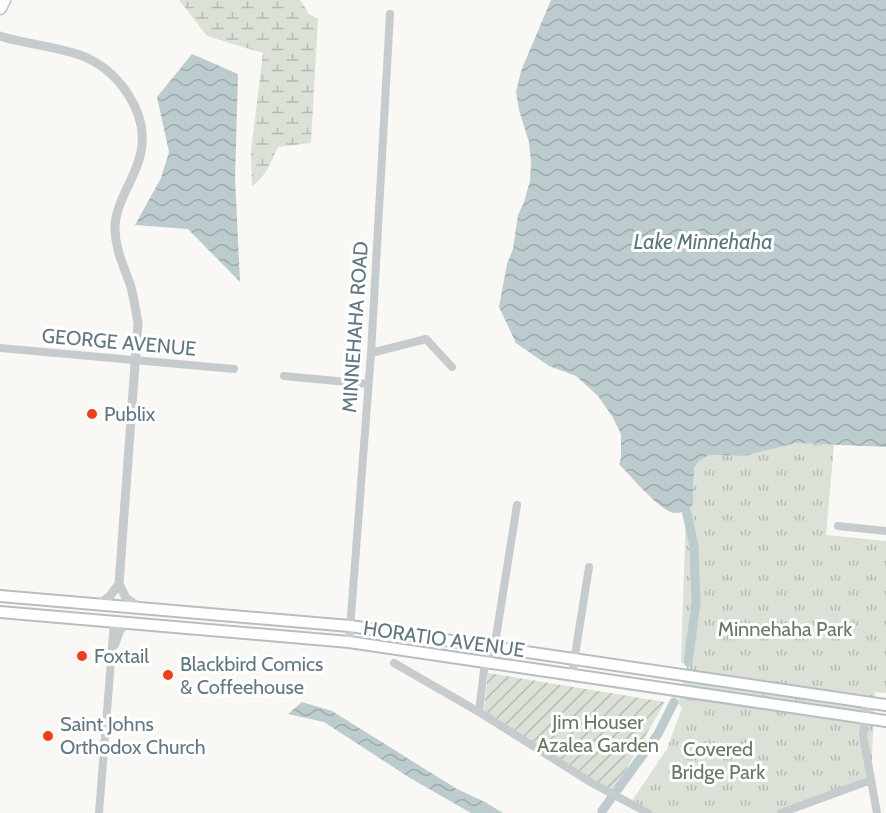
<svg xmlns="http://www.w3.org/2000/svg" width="886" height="813" viewBox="0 0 886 813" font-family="Cabin,sans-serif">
  <defs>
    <pattern id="wetland-marsh" width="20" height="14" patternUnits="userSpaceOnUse" patternTransform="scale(1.5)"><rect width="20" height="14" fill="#dbe1d6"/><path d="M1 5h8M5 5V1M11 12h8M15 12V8" fill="none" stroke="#b5bbb3"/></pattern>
    <pattern id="park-tufts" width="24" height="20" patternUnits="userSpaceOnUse" patternTransform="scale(1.5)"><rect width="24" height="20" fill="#dbe1d6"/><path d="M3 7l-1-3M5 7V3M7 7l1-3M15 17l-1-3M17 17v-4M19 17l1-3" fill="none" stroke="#b5bbb3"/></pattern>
    <pattern id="garden-furrows" width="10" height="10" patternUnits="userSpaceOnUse" patternTransform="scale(1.5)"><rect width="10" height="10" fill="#dbe1d6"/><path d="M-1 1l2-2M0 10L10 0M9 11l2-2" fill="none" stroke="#b5bbb3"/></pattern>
    <pattern id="water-waves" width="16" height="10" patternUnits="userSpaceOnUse" patternTransform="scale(1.5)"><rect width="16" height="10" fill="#bccbce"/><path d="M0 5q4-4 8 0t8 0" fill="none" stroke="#9caaad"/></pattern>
  </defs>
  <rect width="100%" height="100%" fill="#f9f8f5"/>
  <!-- wetland -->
  <path fill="url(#wetland-marsh)" d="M 179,0 L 300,0 L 309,14 L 318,19 L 311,143 L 278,147 C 271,162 266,177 252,186 L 251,152 L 263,53 L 207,36 Z"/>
  <!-- park -->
  <path fill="url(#park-tufts)" d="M 796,443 L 834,445 L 826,535 L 886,541 L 886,693 L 875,692 L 871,780 L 781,813 L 648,813 L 630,804 L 667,749 L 682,708 L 678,703 L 688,663 L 681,663 L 686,510 L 693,504 L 694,468 L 699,461 L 709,455 L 744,456 Z"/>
  <!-- garden -->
  <path fill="url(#garden-furrows)" d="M 488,673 L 665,702 L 613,792 L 484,711 Z"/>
  <!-- water -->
  <path fill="url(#water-waves)" d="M 551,0 L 886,0 L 886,447 L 796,443 L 744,456 L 709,455 L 699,461 L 694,468 L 693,504 C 688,509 683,513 676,513 C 662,514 630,475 619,464 L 621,458 L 621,434 L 612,416 L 598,396 L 576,376 L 549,366 L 516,343 L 499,307 L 507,264 L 513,249 L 518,215 L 524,202 L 530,181 L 531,163 L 529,142 L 519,110 L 516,92 L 521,71 Z
    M 192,54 L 238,74 L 235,178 L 240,282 L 188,229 L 135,225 L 161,178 L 169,152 L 157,97 Z
    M 302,702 L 332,711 L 457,789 L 485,802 L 503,813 L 471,813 L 410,778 L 324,722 L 288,714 Z"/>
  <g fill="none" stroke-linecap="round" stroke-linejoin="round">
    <!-- canal -->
    <path stroke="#bccbce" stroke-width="9" d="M 686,510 L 694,546 L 696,603 L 688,662
      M 602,811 L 658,734 L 674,702"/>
    <!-- secondary casing -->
    <g stroke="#b7bec3" stroke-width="14">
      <path id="secondary" d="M 0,596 L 350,626 L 886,705
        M 0,612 L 349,642 L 886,721"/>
    </g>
    <!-- primary casing -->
    <g stroke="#b8bec1" stroke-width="15">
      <path id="primary" d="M 0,8 L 4,0"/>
    </g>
    <!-- minor -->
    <path stroke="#c6cbce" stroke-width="8" d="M 0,348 L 234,369
      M 371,353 L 426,339 L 452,367
      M 284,376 L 368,384
      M 838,526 L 886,531
      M 349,642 L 371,353 L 390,14
      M 115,645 L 120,631 L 126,623
      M 394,663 L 479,712 L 592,783 L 648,813
      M 572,674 L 589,567
      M 867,702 L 863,735 L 877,813
      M 479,712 L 484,670 L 496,637 L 517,505
      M 99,813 L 114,622
      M 781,813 L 871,780"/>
    <!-- tertiary -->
    <path stroke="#c6cbce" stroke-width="9" d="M 0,36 C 26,44 54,46 80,55 C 118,69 149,112 141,152 C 136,178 117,199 115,225 C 114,248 124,266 131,287 C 134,299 136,311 138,323 L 119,584 L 126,598 L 140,608
      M 98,605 L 110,596 L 119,584"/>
    <!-- secondary -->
    <use href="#secondary" stroke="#fff" stroke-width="10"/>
    <!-- primary -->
    <use href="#primary" stroke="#fff" stroke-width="12"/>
  </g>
  <!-- markers -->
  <g fill="#f53c1a" stroke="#fff" stroke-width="2">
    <circle cx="92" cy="414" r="6"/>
    <circle cx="82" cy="656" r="6"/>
    <circle cx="168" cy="675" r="6"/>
    <circle cx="48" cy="736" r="6"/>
  </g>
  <g text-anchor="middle" stroke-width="6" stroke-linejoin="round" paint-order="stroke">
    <!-- street labels -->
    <g font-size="20" fill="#607784" stroke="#fff">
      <text transform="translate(355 327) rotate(-86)" y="7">MINNEHAHA ROAD</text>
      <text transform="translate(119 342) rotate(5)" y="7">GEORGE AVENUE</text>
      <text transform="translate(444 639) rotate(8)" y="7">HORATIO AVENUE</text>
    </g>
    <!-- poi labels -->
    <g font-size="20" fill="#607784" stroke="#fff" text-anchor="start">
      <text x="104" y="421">Publix</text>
      <text x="94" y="663">Foxtail</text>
      <text x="180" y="671">Blackbird Comics<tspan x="180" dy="23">&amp; Coffeehouse</tspan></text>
      <text x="60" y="731">Saint Johns<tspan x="60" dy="23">Orthodox Church</tspan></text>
    </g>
    <!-- park labels -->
    <g font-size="20" fill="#677a60" stroke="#fff">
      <text x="785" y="636">Minnehaha Park</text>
      <text x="598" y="729">Jim Houser<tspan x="598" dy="23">Azalea Garden</tspan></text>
      <text x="718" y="756">Covered<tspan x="718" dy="23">Bridge Park</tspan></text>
    </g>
    <!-- water labels -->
    <g font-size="21" font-style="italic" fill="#5b777e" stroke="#fff">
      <text x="703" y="249">Lake Minnehaha</text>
    </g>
  </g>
</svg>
